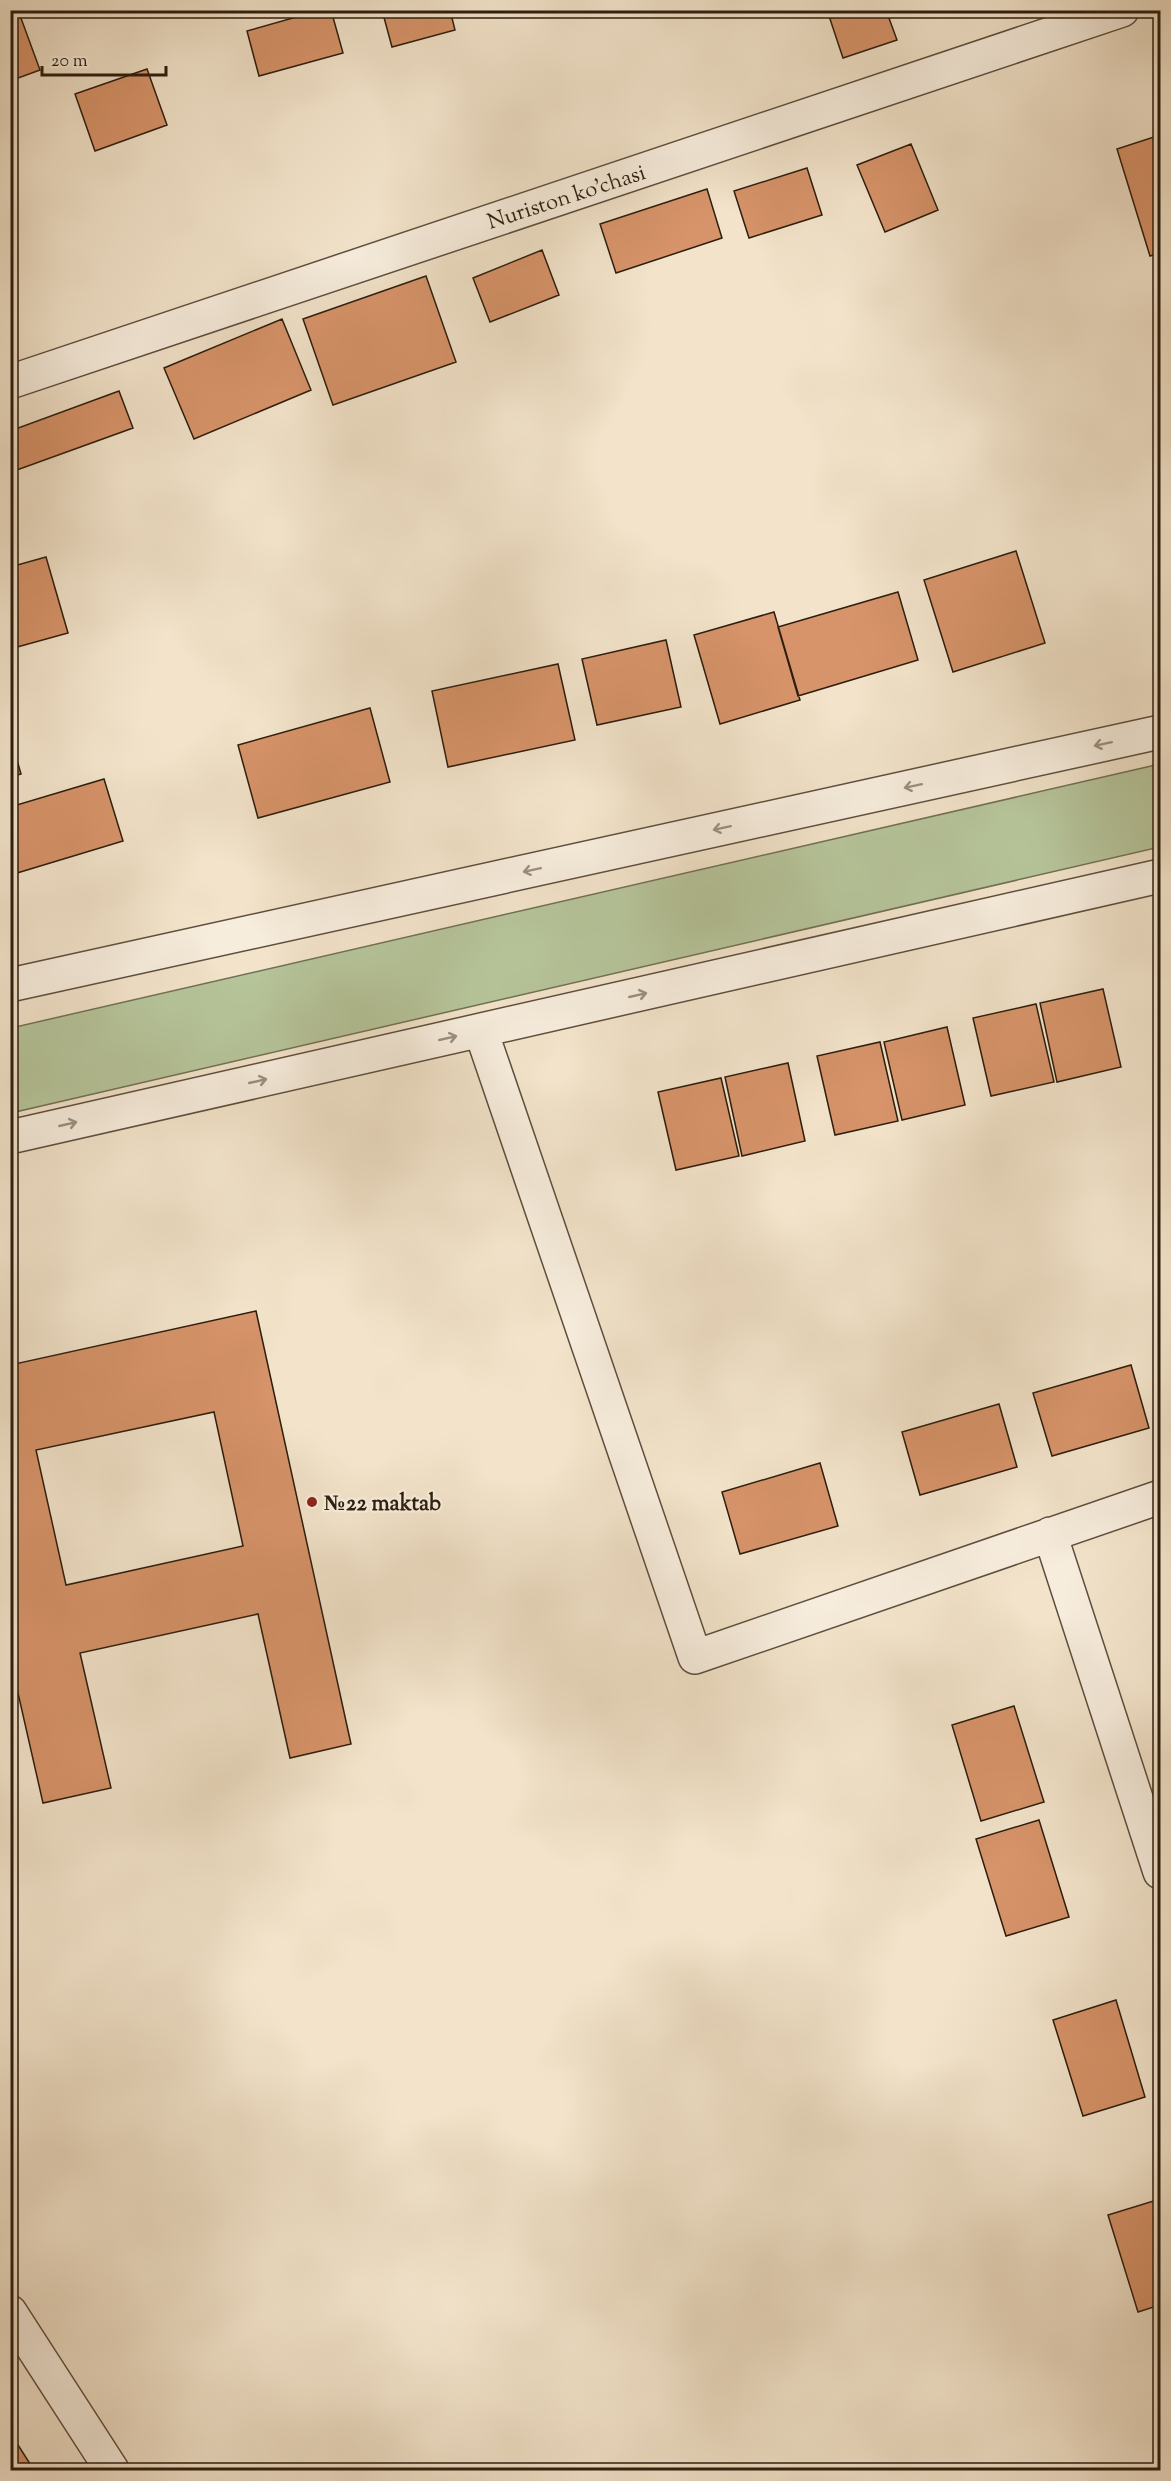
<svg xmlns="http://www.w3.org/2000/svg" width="1171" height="2481" viewBox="0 0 1171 2481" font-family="'Sorts Mill Goudy',serif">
  <rect width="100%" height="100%" fill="#f2e3ca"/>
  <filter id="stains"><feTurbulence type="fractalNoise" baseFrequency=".00333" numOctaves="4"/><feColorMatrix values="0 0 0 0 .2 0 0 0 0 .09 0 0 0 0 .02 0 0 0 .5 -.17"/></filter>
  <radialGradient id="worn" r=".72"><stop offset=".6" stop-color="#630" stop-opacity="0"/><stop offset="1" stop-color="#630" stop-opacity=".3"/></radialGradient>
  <!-- green -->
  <path fill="#b6c49a" stroke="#717054" stroke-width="1.5" d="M 1160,764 L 1160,847 L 11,1113 L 11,1028 Z"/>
  <!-- building -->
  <path fill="#d79369" stroke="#2c1d0e" stroke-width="1.5" fill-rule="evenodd" d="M 10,10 L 18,10 L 40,70 L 10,81 Z
    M 321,10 L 331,10 L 343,53 L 259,76 L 247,31 Z
    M 382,10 L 450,10 L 455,30 L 392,47 Z
    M 827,10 L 886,10 L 897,40 L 843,58 Z
    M 147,69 L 167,125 L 95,151 L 75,94 Z
    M 1160,135 L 1160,253 L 1150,256 L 1117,149 Z
    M 911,144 L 938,210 L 885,232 L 857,165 Z
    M 807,168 L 822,215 L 749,238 L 734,191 Z
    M 707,189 L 722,238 L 616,273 L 600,224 Z
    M 542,250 L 559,295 L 490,322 L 473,278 Z
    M 426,276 L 456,362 L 333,405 L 303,319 Z
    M 282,319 L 311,390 L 194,439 L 164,368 Z
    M 119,391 L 133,428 L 14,471 L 10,462 L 10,431 Z
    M 1016,551 L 1045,643 L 953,672 L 924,580 Z
    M 46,557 L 68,633 L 10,649 L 10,567 Z
    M 898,592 L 918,660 L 798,696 L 778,627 Z
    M 774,612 L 800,700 L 720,724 L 694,635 Z
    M 666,640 L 681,707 L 597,725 L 582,659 Z
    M 558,664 L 575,740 L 448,767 L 432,691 Z
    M 370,708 L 390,782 L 258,818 L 238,745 Z
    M 10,736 L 21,774 L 10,777 Z
    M 104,779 L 123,841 L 17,873 L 10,852 L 10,807 Z
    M 1103,989 L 1121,1067 L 1057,1082 L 1040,1003 Z
    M 1036,1004 L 1054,1082 L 991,1096 L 973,1018 Z
    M 947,1027 L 965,1105 L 902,1120 L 884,1042 Z
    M 880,1042 L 898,1121 L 835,1135 L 817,1056 Z
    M 788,1063 L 805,1141 L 742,1156 L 725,1077 Z
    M 721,1078 L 739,1156 L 676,1170 L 658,1092 Z
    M 256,1311 L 351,1744 L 290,1758 L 258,1614 L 80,1653 L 111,1788 L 43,1803 L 10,1658 L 10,1365 ZM 214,1412 L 243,1546 L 66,1585 L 36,1450 Z
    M 1131,1365 L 1149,1428 L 1052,1456 L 1033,1393 Z
    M 999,1404 L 1017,1467 L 920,1495 L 902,1432 Z
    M 820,1463 L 838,1526 L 740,1554 L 722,1492 Z
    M 1014,1706 L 1044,1802 L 981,1821 L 952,1725 Z
    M 1039,1820 L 1069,1917 L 1006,1936 L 976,1839 Z
    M 1116,2000 L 1145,2097 L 1083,2116 L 1053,2020 Z
    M 1160,2199 L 1160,2305 L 1138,2312 L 1108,2215 Z
    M 11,2434 L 34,2470 L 10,2470 Z"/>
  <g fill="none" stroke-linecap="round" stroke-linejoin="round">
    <!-- minor casing -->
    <g stroke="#5e4e3d" stroke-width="36">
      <path id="minor" d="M 10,382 L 1122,10
        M 10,985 L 1160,732
        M 481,1031 L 695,1657 L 1160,1497
        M 10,1137 L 1160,876
        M 1050,1534 L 1160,1872
        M 10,2312 L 112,2470"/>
    </g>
    <!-- minor -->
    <use href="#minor" stroke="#f7eddd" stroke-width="33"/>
  </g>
  <!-- one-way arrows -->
  <defs><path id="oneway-shaft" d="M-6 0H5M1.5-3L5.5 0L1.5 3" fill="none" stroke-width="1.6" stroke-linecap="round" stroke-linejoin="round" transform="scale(1.5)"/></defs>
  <g stroke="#9c8f80">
    <use href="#oneway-shaft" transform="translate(1103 744) rotate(168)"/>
    <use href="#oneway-shaft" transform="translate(913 786) rotate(168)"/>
    <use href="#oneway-shaft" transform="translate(722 828) rotate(168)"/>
    <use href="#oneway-shaft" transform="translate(532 870) rotate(168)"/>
    <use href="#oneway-shaft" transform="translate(638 995) rotate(-13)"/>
    <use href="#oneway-shaft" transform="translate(448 1038) rotate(-13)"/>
    <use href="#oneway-shaft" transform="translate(258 1081) rotate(-13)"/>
    <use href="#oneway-shaft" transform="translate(68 1124) rotate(-13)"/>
  </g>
  <!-- markers -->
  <circle fill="#8f2418" stroke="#f7eddd" stroke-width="2" cx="312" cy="1502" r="6"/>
  <g text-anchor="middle" stroke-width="4.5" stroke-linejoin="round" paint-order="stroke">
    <!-- street labels -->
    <g font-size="22" fill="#2c1d0e" stroke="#f7eddd">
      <text transform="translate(566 196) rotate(-18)" y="8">Nuriston ko'chasi</text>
    </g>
    <!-- poi labels -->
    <g font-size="22" font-weight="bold" fill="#2c1d0e" stroke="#f7eddd" text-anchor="start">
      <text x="324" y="1510">№22 maktab</text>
    </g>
  </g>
  <!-- margin -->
  <rect width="1171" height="2481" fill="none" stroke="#f2e3ca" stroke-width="36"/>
  <rect x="12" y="12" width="1147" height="2457" fill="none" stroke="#2c1d0e" stroke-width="3"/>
  <rect x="18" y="18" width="1135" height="2445" fill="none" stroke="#2c1d0e" stroke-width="1.5"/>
  <!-- scale -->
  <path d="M42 66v9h124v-9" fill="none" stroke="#2c1d0e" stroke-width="3"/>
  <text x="51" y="66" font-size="18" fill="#2c1d0e" stroke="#f7eddd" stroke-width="4.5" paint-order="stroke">20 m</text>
  <rect width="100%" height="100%" filter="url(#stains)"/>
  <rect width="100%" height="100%" fill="url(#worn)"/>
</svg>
